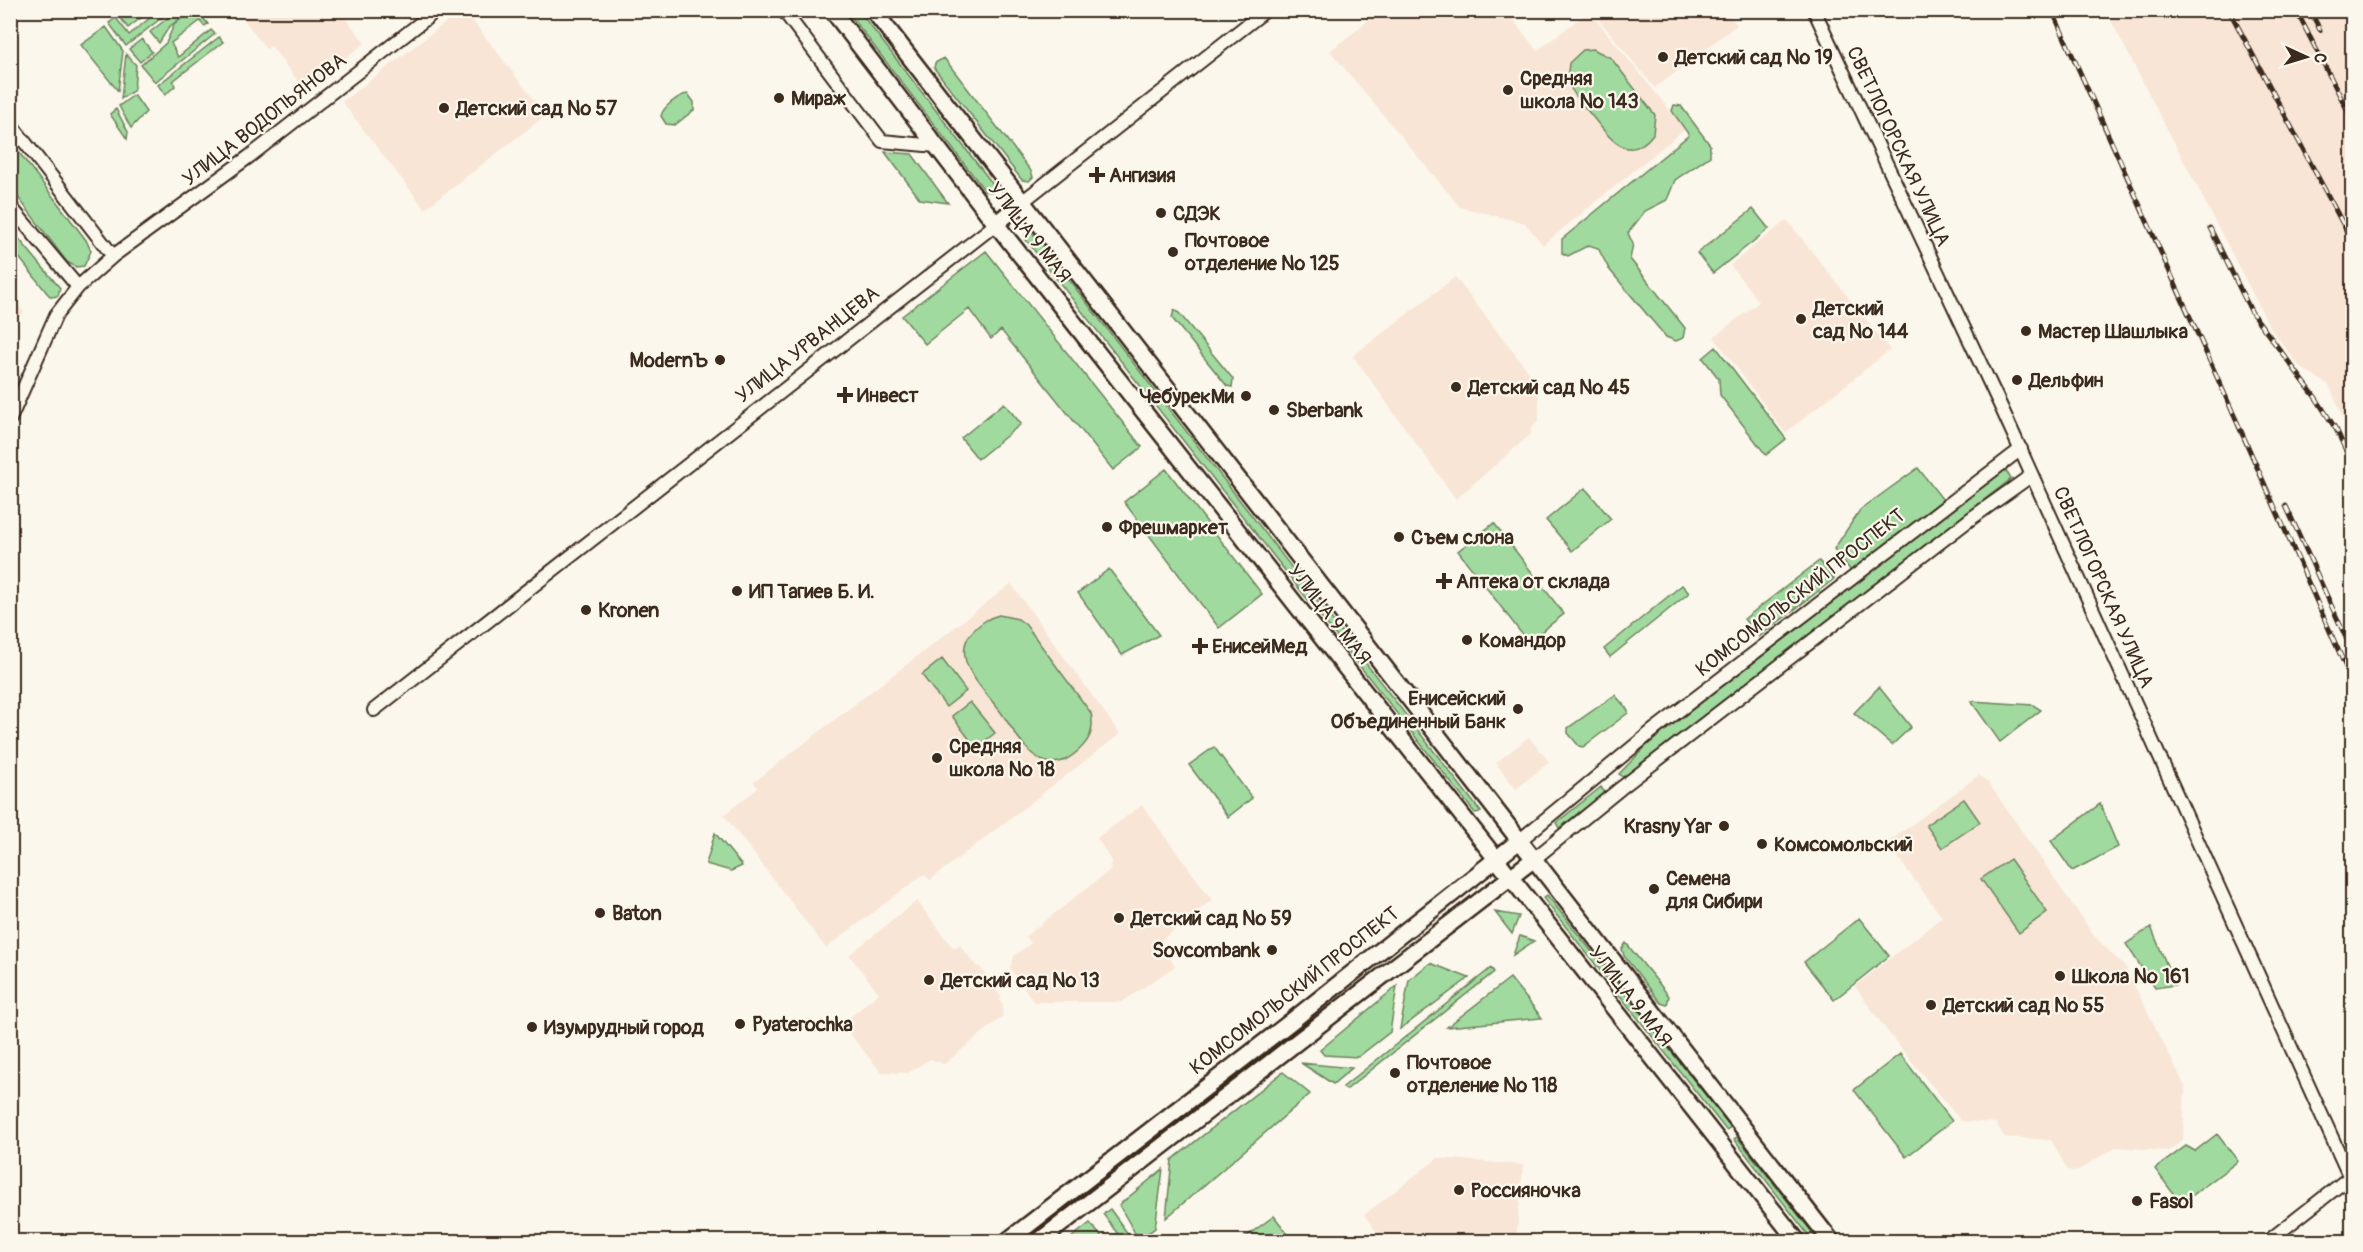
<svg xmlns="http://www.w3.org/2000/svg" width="2363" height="1252" viewBox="0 0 2363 1252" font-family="Pangolin,sans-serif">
  <rect width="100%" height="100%" fill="#fbf7ec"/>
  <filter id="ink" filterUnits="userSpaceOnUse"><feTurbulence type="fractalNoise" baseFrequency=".0167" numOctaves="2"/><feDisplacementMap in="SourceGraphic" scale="12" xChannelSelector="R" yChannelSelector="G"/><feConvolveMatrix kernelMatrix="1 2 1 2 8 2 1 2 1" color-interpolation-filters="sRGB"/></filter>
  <g filter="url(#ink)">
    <!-- built -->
    <path fill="#f8e5d6" d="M 247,10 L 340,11 L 365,43 L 304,89 L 271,46 L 266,49 L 241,15 Z
      M 462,10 L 465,11 L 546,115 L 425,209 L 342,102 Z
      M 1380,11 L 1507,11 L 1537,51 L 1589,11 L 1685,129 L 1543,245 L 1525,223 L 1460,207 L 1330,51 Z
      M 1592,11 L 1726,11 L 1737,25 L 1655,88 Z
      M 2106,11 L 2352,11 L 2352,438 L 2329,385 L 2300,367 L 2271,329 Z
      M 1787,220 L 1890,350 L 1785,433 L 1714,337 L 1759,302 L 1730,265 Z
      M 1455,277 L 1539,385 L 1535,389 L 1539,393 L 1539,420 L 1530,430 L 1532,433 L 1456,499 L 1353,356 Z
      M 10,296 L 24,312 L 11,323 L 10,323 Z
      M 1011,584 L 1120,734 L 930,880 L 924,874 L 826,948 L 724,815 L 758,788 L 754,782 Z
      M 1529,737 L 1549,762 L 1516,789 L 1496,763 Z
      M 1979,775 L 1988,782 L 2094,936 L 2125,967 L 2185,1086 L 2183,1140 L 2168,1151 L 2116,1147 L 2075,1172 L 2067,1169 L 2051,1140 L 2004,1137 L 1996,1123 L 1961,1121 L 1887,1031 L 1855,986 L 1942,917 L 1887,843 Z
      M 1142,805 L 1212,900 L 1158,943 L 1175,966 L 1122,1002 L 1034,1002 L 1010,968 L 1014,956 L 1031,943 L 1026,936 L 1110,870 L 1111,861 L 1097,838 Z
      M 917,901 L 954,949 L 960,945 L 977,967 L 979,966 L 1002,998 L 999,1000 L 1003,1005 L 1002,1017 L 944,1064 L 930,1059 L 908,1073 L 881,1072 L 842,1024 L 879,993 L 849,955 Z
      M 1438,1158 L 1523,1165 L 1516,1241 L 1384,1241 L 1364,1215 Z"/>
    <!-- green -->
    <path fill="#a1da9e" stroke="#6e825e" stroke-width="1.5" d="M 178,10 L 197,11 L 208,24 L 204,26 L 200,21 L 171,43 L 178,57 L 211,30 L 215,34 L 155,82 L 141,65 L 166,43 L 174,25 L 190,11 L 169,27 L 159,43 L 150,32 Z
      M 124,11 L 144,11 L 146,14 L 128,28 L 118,15 Z
      M 146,11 L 170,11 L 126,46 L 109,23 L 116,18 L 129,35 L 151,17 Z
      M 847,11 L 859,11 L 992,183 L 994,187 L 991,192 L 985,191 Z
      M 106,27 L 123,51 L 118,91 L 81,45 Z
      M 219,37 L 223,42 L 173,81 L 175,86 L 165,95 L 158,85 Z
      M 142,39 L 152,52 L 140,62 L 129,49 Z
      M 1593,49 L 1611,58 L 1655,115 L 1653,134 C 1628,166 1609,137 1592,116 C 1583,105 1574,95 1567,82 L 1569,63 L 1583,50 Z
      M 126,54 L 136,65 L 134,90 L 121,99 Z
      M 944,58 L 1031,171 L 1033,177 L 1029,181 L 1022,180 L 934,68 L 935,63 Z
      M 688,94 L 694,102 L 694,110 L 675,125 L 666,124 L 661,116 C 663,107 678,95 688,94 Z
      M 134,95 L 146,112 L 131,128 L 119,106 Z
      M 1674,105 L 1681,106 L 1710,145 L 1710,156 L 1675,180 L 1667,200 L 1645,211 L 1628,233 L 1633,244 L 1630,259 L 1685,328 L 1683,338 L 1676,341 L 1666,337 L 1609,269 L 1598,248 L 1589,245 L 1568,256 L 1562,253 L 1562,239 L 1689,135 L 1672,111 Z
      M 116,109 L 128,132 L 127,139 L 110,114 Z
      M 11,142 L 86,240 L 91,251 L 84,266 L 76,267 L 67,262 L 11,188 Z
      M 885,152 L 912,154 L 948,203 L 920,199 Z
      M 1753,209 L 1769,229 L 1713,273 L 1697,253 Z
      M 10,228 L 60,288 L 58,296 L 51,297 L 47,293 L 11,247 Z
      M 1029,232 L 1032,232 L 1481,812 L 1475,813 L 1026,240 L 1025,235 Z
      M 986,251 L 1142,447 L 1113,470 L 1001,330 L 991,339 L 969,309 L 925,344 L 902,316 Z
      M 1174,310 L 1179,313 L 1233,379 L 1232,387 L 1227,386 L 1172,318 Z
      M 1716,347 L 1786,439 L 1766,455 L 1720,395 L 1719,379 L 1703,358 Z
      M 1004,403 L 1021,424 L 978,459 L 961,438 Z
      M 1918,468 L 1943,500 L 1851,571 L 1834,549 L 1860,510 Z
      M 1166,469 L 1262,594 L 1219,628 L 1124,502 Z
      M 2005,469 L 2011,479 L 1624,778 L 1619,774 L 1648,744 Z
      M 1585,488 L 1611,519 L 1572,551 L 1546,520 Z
      M 1494,523 L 1564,614 L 1528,642 L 1458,551 Z
      M 1819,561 L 1834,579 L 1759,637 L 1744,619 Z
      M 1109,569 L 1159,635 L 1122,655 L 1078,593 Z
      M 1682,585 L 1689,593 L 1610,657 L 1604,649 Z
      M 999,615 L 1018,619 L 1026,625 L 1091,713 C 1094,729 1091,739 1079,750 C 1069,759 1060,765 1046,762 C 1026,756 1012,727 1000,711 C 984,690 949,658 972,632 C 981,623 987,618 999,615 Z
      M 942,659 L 966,691 L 946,707 L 922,675 Z
      M 1879,687 L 1911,727 L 1892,745 L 1854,713 Z
      M 1615,695 L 1628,710 L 1628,713 L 1583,747 L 1579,746 L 1568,733 L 1568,728 Z
      M 1971,701 L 2033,705 L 2041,710 L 2000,742 Z
      M 970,702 L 995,733 L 976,748 L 952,716 Z
      M 1214,747 L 1252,798 L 1228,817 L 1189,765 Z
      M 1601,787 L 1605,793 L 1559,828 L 1556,823 Z
      M 1964,799 L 1980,822 L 1942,848 L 1926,825 Z
      M 2100,804 L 2118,847 L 2072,871 L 2051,841 Z
      M 715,833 L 742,866 L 731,871 L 706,864 Z
      M 2010,859 L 2047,912 L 2019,933 L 1981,879 Z
      M 1547,895 L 1731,1127 L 1726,1130 L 1543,898 Z
      M 1495,912 L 1519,916 L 1512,934 Z
      M 1859,918 L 1889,956 L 1834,1000 L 1804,962 Z
      M 2151,927 L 2175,985 L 2155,988 L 2126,944 Z
      M 1520,936 L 1534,941 L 1513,955 Z
      M 1626,943 L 1669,996 L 1667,1005 L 1661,1003 L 1624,956 L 1622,949 Z
      M 1430,963 L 1469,978 L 1400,1029 L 1409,980 Z
      M 1491,968 L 1494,972 L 1346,1090 L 1343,1087 Z
      M 1510,978 L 1542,1018 L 1447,1027 Z
      M 1397,986 L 1390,1032 L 1358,1057 L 1324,1055 L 1320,1050 Z
      M 1900,1054 L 1952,1121 L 1906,1157 L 1854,1090 Z
      M 1301,1063 L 1352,1068 L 1333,1084 Z
      M 1283,1072 L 1310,1094 L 1166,1218 L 1172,1160 Z
      M 2217,1134 L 2238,1161 L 2181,1204 L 2155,1169 L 2186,1146 L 2195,1151 Z
      M 1737,1137 L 1819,1241 L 1813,1241 L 1734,1139 Z
      M 1163,1169 L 1155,1228 L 1139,1240 L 1119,1205 Z
      M 1110,1209 L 1133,1241 L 1123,1241 L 1103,1214 Z
      M 1274,1216 L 1293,1241 L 1240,1241 Z
      M 1090,1223 L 1105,1241 L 1067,1241 Z
      M 1579,1236 L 1639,1241 L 1579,1241 Z"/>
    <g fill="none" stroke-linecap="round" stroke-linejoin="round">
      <!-- minor casing -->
      <g stroke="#3b2a1e" stroke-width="16">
        <path id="minor" d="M 783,10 L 882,141 L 936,146
          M 1814,10 L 2002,409 L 2352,1182
          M 10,123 L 113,256
          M 1022,202 L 1266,10
          M 10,206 L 78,287
          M 10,419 L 56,315 L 78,287 L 113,256 L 250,156 L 437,10
          M 374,710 L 996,224
          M 1519,841 L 1655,729 L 2021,449
          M 1534,859 L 1621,788 L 1969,520 L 2032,475
          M 2267,1242 L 2350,1177"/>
      </g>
      <!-- major casing -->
      <g stroke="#3b2a1e" stroke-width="20">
        <path id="major" d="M 832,10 L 996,224 L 1798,1242
          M 873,10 L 1832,1242
          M 996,224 L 1022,202
          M 1006,1242 L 1288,1024 L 1519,841
          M 1038,1242 L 1534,859"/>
      </g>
      <!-- minor -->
      <use href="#minor" stroke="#fbf7ec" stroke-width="12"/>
      <!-- major -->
      <use href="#major" stroke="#fbf7ec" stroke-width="15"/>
      <!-- rail casing -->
      <g stroke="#3b2a1e" stroke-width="5">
        <path id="rail" d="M 2052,10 C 2153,233 2253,457 2352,681
          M 2229,10 L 2352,241
          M 2296,10 L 2352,119
          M 2310,10 L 2320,30
          M 2210,228 L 2252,313 L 2316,398 L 2337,431 L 2352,464
          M 2286,506 L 2352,651"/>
      </g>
      <!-- rail -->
      <use href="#rail" stroke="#fbf7ec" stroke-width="3" stroke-dasharray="9" stroke-linecap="butt"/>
    </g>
  </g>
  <!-- markers -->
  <g fill="#3b2a1e" stroke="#fbf7ec" stroke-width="2">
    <circle cx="1663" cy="57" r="6"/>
    <circle cx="1508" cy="90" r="6"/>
    <circle cx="779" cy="98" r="6"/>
    <circle cx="444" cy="108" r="6"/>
    <path d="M1094 166h6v6h6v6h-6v6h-6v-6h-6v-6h6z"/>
    <circle cx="1161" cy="213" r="6"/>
    <circle cx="1173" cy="252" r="6"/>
    <circle cx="1801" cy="319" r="6"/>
    <circle cx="2026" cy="331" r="6"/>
    <circle cx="720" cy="360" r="6"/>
    <circle cx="2017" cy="380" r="6"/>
    <circle cx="1456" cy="387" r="6"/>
    <path d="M842 386h6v6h6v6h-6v6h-6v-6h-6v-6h6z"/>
    <circle cx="1246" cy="396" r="6"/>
    <circle cx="1274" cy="410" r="6"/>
    <circle cx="1107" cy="527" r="6"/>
    <circle cx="1399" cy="537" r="6"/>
    <path d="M1441 572h6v6h6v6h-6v6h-6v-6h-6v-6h6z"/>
    <circle cx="737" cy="591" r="6"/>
    <circle cx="586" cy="610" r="6"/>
    <circle cx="1467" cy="640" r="6"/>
    <path d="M1197 637h6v6h6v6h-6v6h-6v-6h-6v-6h6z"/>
    <circle cx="1518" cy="709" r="6"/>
    <circle cx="937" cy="758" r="6"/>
    <circle cx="1724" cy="826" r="6"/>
    <circle cx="1762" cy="844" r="6"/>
    <circle cx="1654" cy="889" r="6"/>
    <circle cx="600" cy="913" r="6"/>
    <circle cx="1119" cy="918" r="6"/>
    <circle cx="1272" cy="950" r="6"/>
    <circle cx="2060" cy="976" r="6"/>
    <circle cx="929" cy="980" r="6"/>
    <circle cx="1931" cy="1005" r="6"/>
    <circle cx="740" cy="1024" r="6"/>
    <circle cx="532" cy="1027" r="6"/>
    <circle cx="1395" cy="1073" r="6"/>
    <circle cx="1459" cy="1190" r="6"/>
    <circle cx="2137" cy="1201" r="6"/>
  </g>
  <g text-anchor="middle" stroke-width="4.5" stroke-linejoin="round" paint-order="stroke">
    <!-- poi labels -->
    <g font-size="20" font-weight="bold" fill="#3b2a1e" stroke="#fbf7ec" text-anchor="start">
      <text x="1675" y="64">Детский сад № 19</text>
      <text x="1520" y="85">Средняя<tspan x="1520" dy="23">школа № 143</tspan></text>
      <text x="791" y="105">Мираж</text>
      <text x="456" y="115">Детский сад № 57</text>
      <text x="1109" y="182">Ангизия</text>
      <text x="1173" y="220">СДЭК</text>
      <text x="1185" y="247">Почтовое<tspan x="1185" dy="23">отделение № 125</tspan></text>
      <text x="1813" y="315">Детский<tspan x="1813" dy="23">сад № 144</tspan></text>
      <text x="2038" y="338">Мастер Шашлыка</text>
      <text x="708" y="367" text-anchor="end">ModernЪ</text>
      <text x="2029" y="387">Дельфин</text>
      <text x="1468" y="394">Детский сад № 45</text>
      <text x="857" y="402">Инвест</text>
      <text x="1234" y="403" text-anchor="end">ЧебурекМи</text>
      <text x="1286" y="417">Sberbank</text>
      <text x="1119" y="534">Фрешмаркет</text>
      <text x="1411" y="544">Съем слона</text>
      <text x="1456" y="588">Аптека от склада</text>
      <text x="749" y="598">ИП Тагиев Б. И.</text>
      <text x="598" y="617">Kronen</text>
      <text x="1479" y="647">Командор</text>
      <text x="1212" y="653">ЕнисейМед</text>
      <text x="1506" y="705" text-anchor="end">Енисейский<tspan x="1506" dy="23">Объединенный Банк</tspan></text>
      <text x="949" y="753">Средняя<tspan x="949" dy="23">школа № 18</tspan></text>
      <text x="1712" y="833" text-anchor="end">Krasny Yar</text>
      <text x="1774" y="851">Комсомольский</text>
      <text x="1666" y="885">Семена<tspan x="1666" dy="23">для Сибири</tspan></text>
      <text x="612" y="920">Baton</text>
      <text x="1131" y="925">Детский сад № 59</text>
      <text x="1260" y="957" text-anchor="end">Sovcombank</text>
      <text x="2072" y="983">Школа № 161</text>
      <text x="941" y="987">Детский сад № 13</text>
      <text x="1943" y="1012">Детский сад № 55</text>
      <text x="752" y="1031">Pyaterochka</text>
      <text x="544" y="1034">Изумрудный город</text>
      <text x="1407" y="1069">Почтовое<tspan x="1407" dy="23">отделение № 118</tspan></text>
      <text x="1471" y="1197">Россияночка</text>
      <text x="2149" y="1208">Fasol</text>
    </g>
    <!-- street labels -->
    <g font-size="20" fill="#3b2a1e" stroke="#fbf7ec">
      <text transform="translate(264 119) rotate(-38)" y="7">УЛИЦА ВОДОПЬЯНОВА</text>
      <text transform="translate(1899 146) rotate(65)" y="7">СВЕТЛОГОРСКАЯ УЛИЦА</text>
      <text transform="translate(1030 232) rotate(52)" y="7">УЛИЦА 9 МАЯ</text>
      <text transform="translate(807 344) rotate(-38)" y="7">УЛИЦА УРВАНЦЕВА</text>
      <text transform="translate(2104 587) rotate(66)" y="7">СВЕТЛОГОРСКАЯ УЛИЦА</text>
      <text transform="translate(1800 592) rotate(-38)" y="7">КОМСОМОЛЬСКИЙ ПРОСПЕКТ</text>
      <text transform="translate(1330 614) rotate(52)" y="7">УЛИЦА 9 МАЯ</text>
      <text transform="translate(1294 990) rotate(-38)" y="7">КОМСОМОЛЬСКИЙ ПРОСПЕКТ</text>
      <text transform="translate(1631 996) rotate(52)" y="7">УЛИЦА 9 МАЯ</text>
    </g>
  </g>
  <!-- margin -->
  <rect width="2363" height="1252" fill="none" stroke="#fbf7ec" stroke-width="36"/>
  <rect x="18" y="18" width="2327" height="1216" fill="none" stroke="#3b2a1e" stroke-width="2" filter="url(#ink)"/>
  <!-- north arrow -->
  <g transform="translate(2306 57) rotate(94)" stroke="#fbf7ec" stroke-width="4.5" paint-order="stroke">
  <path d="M0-4.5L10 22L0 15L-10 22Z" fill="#3b2a1e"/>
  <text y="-9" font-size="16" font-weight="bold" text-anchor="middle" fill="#3b2a1e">С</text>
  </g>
</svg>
